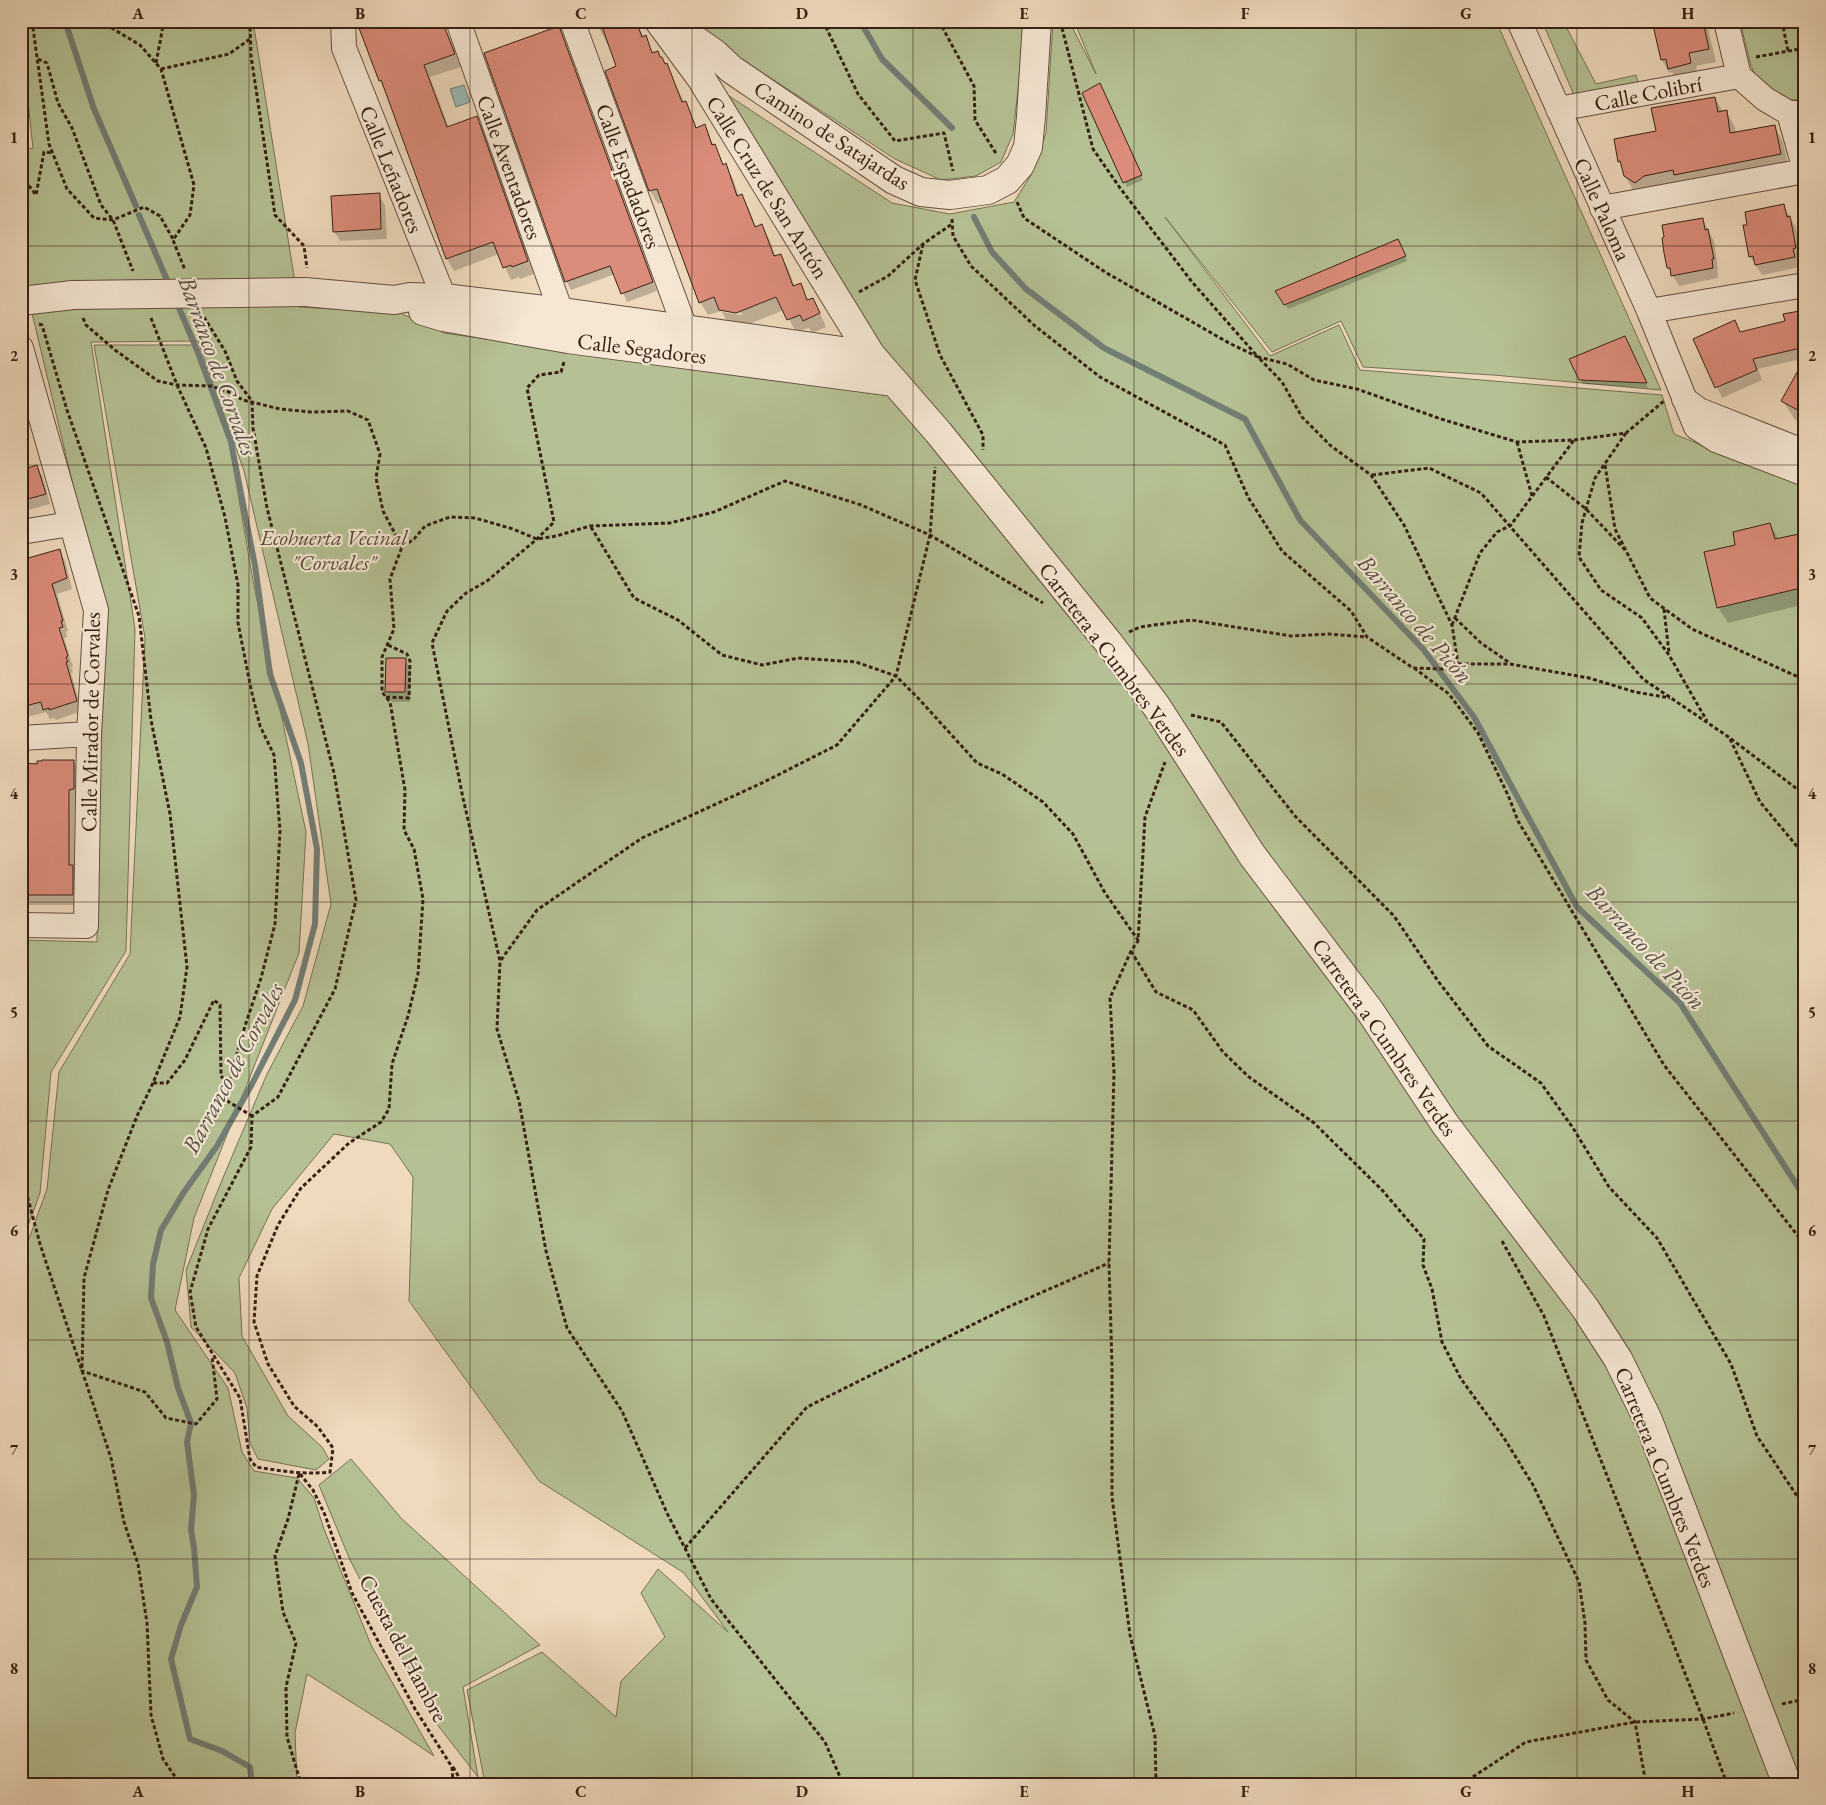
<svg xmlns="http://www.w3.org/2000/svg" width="1826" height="1805" viewBox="0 0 1826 1805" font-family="'EB Garamond',serif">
  <rect width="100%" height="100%" fill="#efdabd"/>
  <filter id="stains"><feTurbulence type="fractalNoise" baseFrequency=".004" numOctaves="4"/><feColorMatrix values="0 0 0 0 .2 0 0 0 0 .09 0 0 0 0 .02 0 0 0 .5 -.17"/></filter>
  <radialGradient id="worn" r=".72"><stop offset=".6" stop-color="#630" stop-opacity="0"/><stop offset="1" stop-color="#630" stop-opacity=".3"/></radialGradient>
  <!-- green -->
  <path fill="#b5c194" stroke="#767154" d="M 21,21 L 253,21 L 299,307 L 400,313 L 444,333 L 897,397 L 723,92 L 892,203 L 950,214 L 1014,202 L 1031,175 L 1046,133 L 1053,21 L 1069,21 L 1096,74 L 1074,21 L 1496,21 L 1661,390 L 1493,375 L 1363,367 L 1341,321 L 1272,352 L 1165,217 L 1270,356 L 1339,325 L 1360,370 L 1662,395 L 1674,434 L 1805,487 L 1805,1784 L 485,1784 L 467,1690 L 542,1652 L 616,1717 L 621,1681 L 665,1637 L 641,1593 L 658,1569 L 728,1632 L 684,1573 L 539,1481 L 409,1301 L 413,1177 L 390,1144 L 334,1134 L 272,1209 L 239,1278 L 242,1336 L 288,1416 L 322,1447 L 329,1459 L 316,1470 L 258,1459 L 250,1443 L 247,1408 L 235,1373 L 191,1327 L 186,1270 L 222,1180 L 267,1074 L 303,1006 L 331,904 L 308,744 L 244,471 L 198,341 L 91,342 L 135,629 L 126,951 L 51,1072 L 40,1193 L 21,1245 L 21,940 L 97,942 L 103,611 L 21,267 L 21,150 L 33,148 L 21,36 Z
    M 683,21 L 1026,21 L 1013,134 L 1001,162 L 976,176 L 941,180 L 895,159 Z
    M 1542,21 L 1563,21 L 1596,84 L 1636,75 L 1638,82 L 1574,95 Z
    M 1740,21 L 1805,21 L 1805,98 L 1787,101 L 1762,89 L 1751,66 Z
    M 94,345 L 195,345 L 229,441 L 253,581 L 306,832 L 299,953 L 194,1218 L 175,1310 L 228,1388 L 242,1452 L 254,1471 L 297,1478 L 314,1498 L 324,1529 L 371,1645 L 434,1756 L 397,1731 L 307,1674 L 295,1733 L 297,1784 L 21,1784 L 21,1261 L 47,1189 L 59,1072 L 130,954 L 145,638 Z
    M 351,1459 L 401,1518 L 540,1645 L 463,1687 L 478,1777 L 436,1723 L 350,1560 L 319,1485 Z"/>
  <!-- water -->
  <path fill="#9abab6" stroke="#727d75" d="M 464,85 L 470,102 L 456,107 L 450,89 Z"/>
  <!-- shadow -->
  <path fill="#0003" d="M 386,21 L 443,21 L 461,67 L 430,77 L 449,128 L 476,117 L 484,130 L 534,274 L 520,279 L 519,277 L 511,280 L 499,254 L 454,271 L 447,259 L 392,106 L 380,80 Z
    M 597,21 L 635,21 L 654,54 L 666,65 L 697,128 L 704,126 L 724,165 L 733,178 L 739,196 L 742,196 L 749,209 L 756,227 L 761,225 L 769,238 L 776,257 L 780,255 L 788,268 L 795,287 L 800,285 L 809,301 L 820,313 L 826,327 L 812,333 L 809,328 L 796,332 L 784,310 L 744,326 L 728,323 L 722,312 L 742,315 L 742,313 L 721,309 L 721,311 L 708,315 L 700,302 L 663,202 L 658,204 L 650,191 L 607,71 L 618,67 L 610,44 L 608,45 L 601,32 Z
    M 1653,21 L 1706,21 L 1716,62 L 1696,66 L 1698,76 L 1677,81 L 1672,72 L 1669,73 L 1662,60 Z
    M 558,28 L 563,36 L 657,291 L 627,302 L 615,274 L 571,290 L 566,281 Z
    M 1102,89 L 1143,180 L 1127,187 L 1084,93 Z
    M 1715,98 L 1723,112 L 1726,111 L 1735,127 L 1736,133 L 1774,126 L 1783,142 L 1789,170 L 1634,192 L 1625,176 L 1623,167 L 1619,161 L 1657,132 Z
    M 379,195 L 385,205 L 387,239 L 340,241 L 334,231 Z
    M 1784,206 L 1796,228 L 1801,258 L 1798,259 L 1800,267 L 1762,275 L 1750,256 Z
    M 1703,220 L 1714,241 L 1718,269 L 1717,269 L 1718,278 L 1679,286 L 1668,268 Z
    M 1400,245 L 1407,261 L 1288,309 L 1279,296 Z
    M 1805,311 L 1805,361 L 1798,364 L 1796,360 L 1758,369 L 1762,380 L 1722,398 L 1695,340 L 1740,333 L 1786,322 Z
    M 1628,342 L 1648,388 L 1583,384 L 1580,379 Z
    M 1805,383 L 1805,425 L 1795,420 L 1783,401 Z
    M 21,438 L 30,469 L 37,466 L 43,477 L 50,504 L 21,512 Z
    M 1770,524 L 1779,540 L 1798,535 L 1805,546 L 1805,604 L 1728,623 L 1718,607 L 1737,546 Z
    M 59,551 L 65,561 L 72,589 L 57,594 L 68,631 L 66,632 L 67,637 L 64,638 L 73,667 L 71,667 L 73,672 L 71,673 L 82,711 L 56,720 L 55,718 L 50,719 L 46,712 L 21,719 L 21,561 Z
    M 405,659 L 411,670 L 410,702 L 392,702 L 386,692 Z
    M 73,761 L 79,771 L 79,799 L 75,799 L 74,870 L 78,876 L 78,905 L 21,905 L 21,765 Z"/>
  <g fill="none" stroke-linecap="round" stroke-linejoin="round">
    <!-- stream -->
    <path stroke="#727d75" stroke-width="6" d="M 65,21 L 94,109 L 136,206
      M 860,21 L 882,59 L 952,128
      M 139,215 L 170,287
      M 974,217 L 992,252 L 1026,289 L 1104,348 L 1245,419 L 1300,520 L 1423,649 L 1474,717 L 1577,907 L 1680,1003 L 1805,1198
      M 176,301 L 197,350 L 231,442 L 255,566 L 270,674 L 301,763 L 317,849 L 315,924 L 295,1000 L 252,1084 L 217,1146 L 184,1192 L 161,1230 L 153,1264 L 151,1298 L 167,1342 L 178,1388 L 191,1423 L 187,1442 L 194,1495 L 191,1530 L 194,1548 L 197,1587 L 181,1625 L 171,1659 L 190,1739 L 222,1751 L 250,1767 L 252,1784"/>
  </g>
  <!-- building -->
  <path fill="#db8c7a" stroke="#372114" d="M 381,21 L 442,21 L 455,54 L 424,65 L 447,127 L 477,116 L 528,261 L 512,267 L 511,265 L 503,268 L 493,242 L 446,259 L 391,107 L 381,80 L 379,81 L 359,28 Z
    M 600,21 L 636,21 L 642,37 L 646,35 L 652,53 L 658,51 L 660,57 L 662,57 L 665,64 L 667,63 L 682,102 L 686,101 L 696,128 L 705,124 L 712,145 L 715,144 L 723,165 L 726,163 L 737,196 L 742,194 L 755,227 L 762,224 L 774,256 L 781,254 L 793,286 L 801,283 L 807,300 L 813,298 L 820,313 L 803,321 L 800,315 L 787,320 L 776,297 L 736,313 L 719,310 L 714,297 L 699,303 L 657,189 L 649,191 L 605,71 L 616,66 Z
    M 1652,21 L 1703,21 L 1709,49 L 1689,53 L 1691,63 L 1668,69 L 1666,59 L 1661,60 Z
    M 559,26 L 653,282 L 621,294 L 610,266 L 565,282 L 484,53 Z
    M 1100,83 L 1142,175 L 1123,183 L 1082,93 Z
    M 1715,97 L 1718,112 L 1727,110 L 1730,133 L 1775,125 L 1781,154 L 1674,175 L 1673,170 L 1644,176 L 1635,183 L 1624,176 L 1620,161 L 1618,162 L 1614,139 L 1656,131 L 1651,108 Z
    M 380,193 L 381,229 L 333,232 L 331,196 Z
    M 1784,204 L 1787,217 L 1790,216 L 1796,248 L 1793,249 L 1795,257 L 1755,265 L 1753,256 L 1749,257 L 1743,225 L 1747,225 L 1745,212 Z
    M 1703,218 L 1705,230 L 1708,229 L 1714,259 L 1712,259 L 1713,268 L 1671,276 L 1670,268 L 1667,268 L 1664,253 L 1662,238 L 1664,237 L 1662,225 Z
    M 1398,239 L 1406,256 L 1284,305 L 1275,291 Z
    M 1805,310 L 1805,347 L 1753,359 L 1757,370 L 1715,388 L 1693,339 L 1735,320 L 1740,332 L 1785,321 L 1783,314 Z
    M 1625,336 L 1647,383 L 1579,380 L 1569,359 Z
    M 1805,358 L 1805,414 L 1781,401 Z
    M 37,465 L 46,494 L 21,501 L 21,470 Z
    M 1770,523 L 1775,539 L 1799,534 L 1805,559 L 1805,587 L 1717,608 L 1704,552 L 1735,545 L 1733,532 Z
    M 60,549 L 67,578 L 52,584 L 63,621 L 61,621 L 63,627 L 59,628 L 68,656 L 66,657 L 68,662 L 66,662 L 77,701 L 49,710 L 49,708 L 43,710 L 41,702 L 21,707 L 21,560 Z
    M 386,658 L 406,658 L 405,692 L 385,692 Z
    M 42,760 L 74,760 L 74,789 L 69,790 L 69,865 L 73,865 L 73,895 L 24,895 L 24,894 L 21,894 L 21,765 L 24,765 L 24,763 L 37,764 L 37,761 L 42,761 Z"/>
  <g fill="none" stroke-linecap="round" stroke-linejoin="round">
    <!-- minor casing -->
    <g stroke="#654f3e" stroke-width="26">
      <path id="minor" d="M 343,21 L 344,48 L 444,298 L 443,315
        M 458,21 L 561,312
        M 572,21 L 686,331
        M 1519,21 L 1649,311 L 1696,427 L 1716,440 L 1805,474
        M 1726,21 L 1739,76 L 1765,99 L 1789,113 L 1805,113
        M 1558,109 L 1739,76
        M 1789,113 L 1805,170
        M 1602,208 L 1805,171
        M 1649,311 L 1805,285
        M 21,348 L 96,610 L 89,734 L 86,926 L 21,925
        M 1684,399 L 1699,410 L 1805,452
        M 21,532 L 70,524
        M 21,738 L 89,734"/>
    </g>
    <!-- tertiary casing -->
    <g stroke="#654f3e" stroke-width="30">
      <path id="tertiary" d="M 659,21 L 701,78 L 871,355 L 938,432 L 1108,642 L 1157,707 L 1252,855 L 1370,1011 L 1445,1124 L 1585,1308 L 1618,1359 L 1648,1420 L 1787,1784
        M 668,21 L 714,53 L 731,69 L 894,180 L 921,192 L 950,195 L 988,190 L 1007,180 L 1020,165 L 1028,147 L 1031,117 L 1037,21
        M 305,292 L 394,300 L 410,297 L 444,298 L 561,312 L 871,355
        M 21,301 L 73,295
        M 423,311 L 443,317 L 568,339 L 894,382"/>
    </g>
    <!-- path -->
    <path stroke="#372114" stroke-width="3" stroke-dasharray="4 2.5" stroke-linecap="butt" d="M 32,21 L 49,144 L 67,189 L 94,218 L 113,220 L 144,207 L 160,216 L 173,239
      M 100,21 L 140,45 L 161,69 L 194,185 L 190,215 L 173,240 L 185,270
      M 250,21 L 251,56 L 275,215 L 304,246 L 307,268
      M 823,21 L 858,94 L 895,141 L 944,133 L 953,171
      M 939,21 L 974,86 L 975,120 L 997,155
      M 1782,21 L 1788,51
      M 1062,28 L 1093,149 L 1120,188 L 1192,282 L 1258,357 L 1287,364 L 1314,380 L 1357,389 L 1441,419 L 1517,442 L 1574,440 L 1626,433 L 1664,401
      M 1756,57 L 1805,48
      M 38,59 L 47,63 L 58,103 L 72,128 L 101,205 L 113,220 L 133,271
      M 156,63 L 164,21
      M 161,69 L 229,54 L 250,39
      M 21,175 L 36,195 L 44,152 L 52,153
      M 1017,202 L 1024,218 L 1105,272 L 1229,343 L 1258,357 L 1282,382 L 1302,417 L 1331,446 L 1371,475 L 1404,525 L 1452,625 L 1458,664
      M 952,219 L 953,236 L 971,266 L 1035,326 L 1100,377 L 1225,445 L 1248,497 L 1282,551 L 1351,611 L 1367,637 L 1413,668 L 1443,669 L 1458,664 L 1510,664 L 1589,678 L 1635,692 L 1670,698
      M 923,244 L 915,280 L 940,355 L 983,435 L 983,450
      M 859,292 L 888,276 L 923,244 L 952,224
      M 204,317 L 225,351 L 237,381 L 252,401 L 253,428 L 267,508 L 334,773 L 356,900 L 335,989 L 278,1097 L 252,1116 L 251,1147 L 208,1229 L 190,1292 L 196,1327 L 240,1398 L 250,1459 L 256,1467 C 281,1471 305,1475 330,1472 L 333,1448 L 318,1427 L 294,1406 L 268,1364 L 254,1322 L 257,1276 L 278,1225 L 301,1188 L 349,1143 L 381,1122 L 389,1109 L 392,1064 L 408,1016 L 418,974 L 423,899 L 414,849 L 404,830 L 405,790 L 390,702 L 382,692 L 382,657 L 394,629 L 390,579 L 402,547 L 414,539 L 425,526 L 450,517 L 475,518 L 513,529 L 537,539 L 556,536 L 590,526 L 670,523 L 714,512 L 785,481 L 861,505 L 930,535 L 1043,603
      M 83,318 L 86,325 L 115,350 L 158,381 L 177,385 L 211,386 L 227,391 L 243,400 L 280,409 L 311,412 L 348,411 L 368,420 L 380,454 L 376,478 L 383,511 L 402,547
      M 151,318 L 177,385 L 206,448 L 225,517 L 238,585 L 238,623 L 251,689 L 260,726 L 274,755 L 280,831 L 275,924 L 261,978 L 245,1026 L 224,1099 L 252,1116
      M 39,324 L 42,325 L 67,410 L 139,616 L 151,720 L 170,814 L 187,967 L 180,1017 L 153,1083 L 167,1083 L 185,1060 L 214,1000 L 220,1005 L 221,1076 L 229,1085
      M 564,362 L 561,372 L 539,375 L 527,388 L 554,522 L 537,539 L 487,581 L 466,593 L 447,611 L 432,643 L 463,798 L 500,961 L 497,1029 L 519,1101 L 546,1251 L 567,1328 L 622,1411 L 667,1513 L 711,1599 L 825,1742 L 843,1784
      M 1626,433 L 1595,478 L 1582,523 L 1579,557 L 1601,590 L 1642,618 L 1669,655 L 1707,721
      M 1517,442 L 1532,496
      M 1605,465 L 1615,529 L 1650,598 L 1692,629 L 1805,680
      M 1372,475 L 1429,468 L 1481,493 L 1643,679 L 1730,738 L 1805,795
      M 1546,477 L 1586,509 L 1625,550
      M 591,527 L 634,598 L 678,620 L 722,655 L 762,665 L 798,658 L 856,662 L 896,676 L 919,699 L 977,763 L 1002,774 L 1043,802 L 1073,834 L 1105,893 L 1138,940
      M 1664,609 L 1669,653
      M 1455,618 L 1481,643 L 1510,663
      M 1452,625 L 1480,553 L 1497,532 L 1510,526 L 1574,440
      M 1129,632 L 1140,627 L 1191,620 L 1291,636 L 1329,634 L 1367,637
      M 1414,668 L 1449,694 L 1478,733 L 1508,795 L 1518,821 L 1664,1065 L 1805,1245
      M 386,697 L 409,698 L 410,661 L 407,654 L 388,645
      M 1191,715 L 1221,722 L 1295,816 L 1394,916 L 1438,981 L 1488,1046 L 1541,1083 L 1573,1128 L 1609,1187 L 1657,1238 L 1731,1364 L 1757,1436 L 1805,1508
      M 1730,739 L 1760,802 L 1805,856
      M 1131,951 L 1156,992 L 1193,1010 L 1223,1052 L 1249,1077 L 1314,1123 L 1382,1190 L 1424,1239 L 1423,1265 L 1432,1289 L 1442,1342 L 1461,1379 L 1504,1438 L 1533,1485 L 1579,1582 L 1585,1623 L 1586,1660 L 1608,1700 L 1635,1722 L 1646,1784
      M 501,960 L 537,910 L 642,838 L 764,782 L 837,745 L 896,676 L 930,535 L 935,467
      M 153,1083 L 137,1116 L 108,1190 L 84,1278 L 82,1371 L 145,1392 L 166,1418 L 196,1424 L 217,1399 L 212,1356
      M 21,1172 L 40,1244 L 111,1458 L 124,1522 L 138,1564 L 147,1623 L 151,1715 L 163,1759 L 180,1784
      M 1502,1241 L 1544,1316 L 1703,1719 L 1727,1784
      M 299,1474 L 288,1519 L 275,1556 L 283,1612 L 296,1643 L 286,1687 L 287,1737 L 301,1784
      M 300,1474 L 313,1490 L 325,1515 L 352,1593 L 415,1709 L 452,1767 L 453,1784
      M 685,1548 L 807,1407 L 1006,1308 L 1109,1263
      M 1782,1704 L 1805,1699
      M 453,1767 L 463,1784
      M 1156,1784 L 1155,1736 L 1130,1635 L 1112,1497 L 1112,1366 L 1109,1263 L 1114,1073 L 1110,998 L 1131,951 L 1138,941 L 1145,817 L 1165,762
      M 1462,1784 L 1526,1742 L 1635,1722 L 1703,1719 L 1734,1713"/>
    <!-- minor -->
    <use href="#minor" stroke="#f5e7d4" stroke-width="24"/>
    <!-- tertiary -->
    <use href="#tertiary" stroke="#f5e7d4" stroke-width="28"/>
    <!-- tertiary-bridge casing -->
    <g stroke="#654f3e" stroke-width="30" stroke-linecap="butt">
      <path id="tertiary-bridge" d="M 73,295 L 305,292"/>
    </g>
    <!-- tertiary-bridge -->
    <use href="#tertiary-bridge" stroke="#f5e7d4" stroke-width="28"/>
  </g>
  <!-- grid -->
  <path fill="none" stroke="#372114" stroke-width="1" stroke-opacity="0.55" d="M 249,21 L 249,1784M 470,21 L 470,1784M 692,21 L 692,1784M 913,21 L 913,1784M 1134,21 L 1134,1784M 1356,21 L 1356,1784M 1577,21 L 1577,1784M 21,246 L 1805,246M 21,465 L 1805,465M 21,684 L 1805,684M 21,902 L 1805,902M 21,1121 L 1805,1121M 21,1340 L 1805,1340M 21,1559 L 1805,1559"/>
  <g text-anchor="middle" stroke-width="4.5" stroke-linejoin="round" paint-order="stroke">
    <!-- street labels -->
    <g font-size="22" fill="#372114" stroke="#f5e7d4">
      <text transform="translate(1648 93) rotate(-11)" y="8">Calle Colibrí</text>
      <text transform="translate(832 135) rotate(33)" y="8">Camino de Satajardas</text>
      <text transform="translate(510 167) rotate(70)" y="8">Calle Aventadores</text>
      <text transform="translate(392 169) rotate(68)" y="8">Calle Leñadores</text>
      <text transform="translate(629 176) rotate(70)" y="8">Calle Espadadores</text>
      <text transform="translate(768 187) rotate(58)" y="8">Calle Cruz de San Antón</text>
      <text transform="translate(1603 209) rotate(66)" y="8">Calle Paloma</text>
      <text transform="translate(642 348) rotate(7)" y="8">Calle Segadores</text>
      <text transform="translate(1115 659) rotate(53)" y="8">Carretera a Cumbres Verdes</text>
      <text transform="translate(90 722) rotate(-89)" y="8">Calle Mirador de Corvales</text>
      <text transform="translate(1385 1037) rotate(55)" y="8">Carretera a Cumbres Verdes</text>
      <text transform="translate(1666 1477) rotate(68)" y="8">Carretera a Cumbres Verdes</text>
      <text transform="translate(404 1648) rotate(62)" y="8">Cuesta del Hambre</text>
    </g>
    <!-- park labels -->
    <g font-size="22" font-style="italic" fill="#564934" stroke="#f5e7d4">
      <text x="334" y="545">Ecohuerta Vecinal<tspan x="334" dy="25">"Corvales"</tspan></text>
    </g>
    <!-- water labels -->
    <g font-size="24" font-style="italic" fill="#554f45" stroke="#f5e7d4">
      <text transform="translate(218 366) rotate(70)" y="8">Barranco de Corvales</text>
      <text transform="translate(1415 619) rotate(49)" y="8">Barranco de Picón</text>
      <text transform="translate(1646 947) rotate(47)" y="8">Barranco de Picón</text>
      <text transform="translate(233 1068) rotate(-62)" y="8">Barranco de Corvales</text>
    </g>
  </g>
  <!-- margin -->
  <rect width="1826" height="1805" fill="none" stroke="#efdabd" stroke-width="55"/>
  <rect x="28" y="28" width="1770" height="1750" fill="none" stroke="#372114" stroke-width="2"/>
  <g font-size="16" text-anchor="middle" font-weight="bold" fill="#372114">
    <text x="138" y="19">A</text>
    <text x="360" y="19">B</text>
    <text x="581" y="19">C</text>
    <text x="802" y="19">D</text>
    <text x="1024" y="19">E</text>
    <text x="1245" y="19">F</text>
    <text x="1466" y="19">G</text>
    <text x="1688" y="19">H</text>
    <text x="14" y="143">1</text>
    <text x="1812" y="143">1</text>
    <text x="14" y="361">2</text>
    <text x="1812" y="361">2</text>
    <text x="14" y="580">3</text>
    <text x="1812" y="580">3</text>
    <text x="14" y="799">4</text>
    <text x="1812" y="799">4</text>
    <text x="14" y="1018">5</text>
    <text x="1812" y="1018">5</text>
    <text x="14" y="1236">6</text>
    <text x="1812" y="1236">6</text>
    <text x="14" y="1455">7</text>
    <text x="1812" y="1455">7</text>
    <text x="14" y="1674">8</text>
    <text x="1812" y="1674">8</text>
    <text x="138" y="1797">A</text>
    <text x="360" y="1797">B</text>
    <text x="581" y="1797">C</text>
    <text x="802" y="1797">D</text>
    <text x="1024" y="1797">E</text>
    <text x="1245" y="1797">F</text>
    <text x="1466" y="1797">G</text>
    <text x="1688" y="1797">H</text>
  </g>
  <rect width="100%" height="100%" filter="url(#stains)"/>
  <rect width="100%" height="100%" fill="url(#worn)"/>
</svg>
